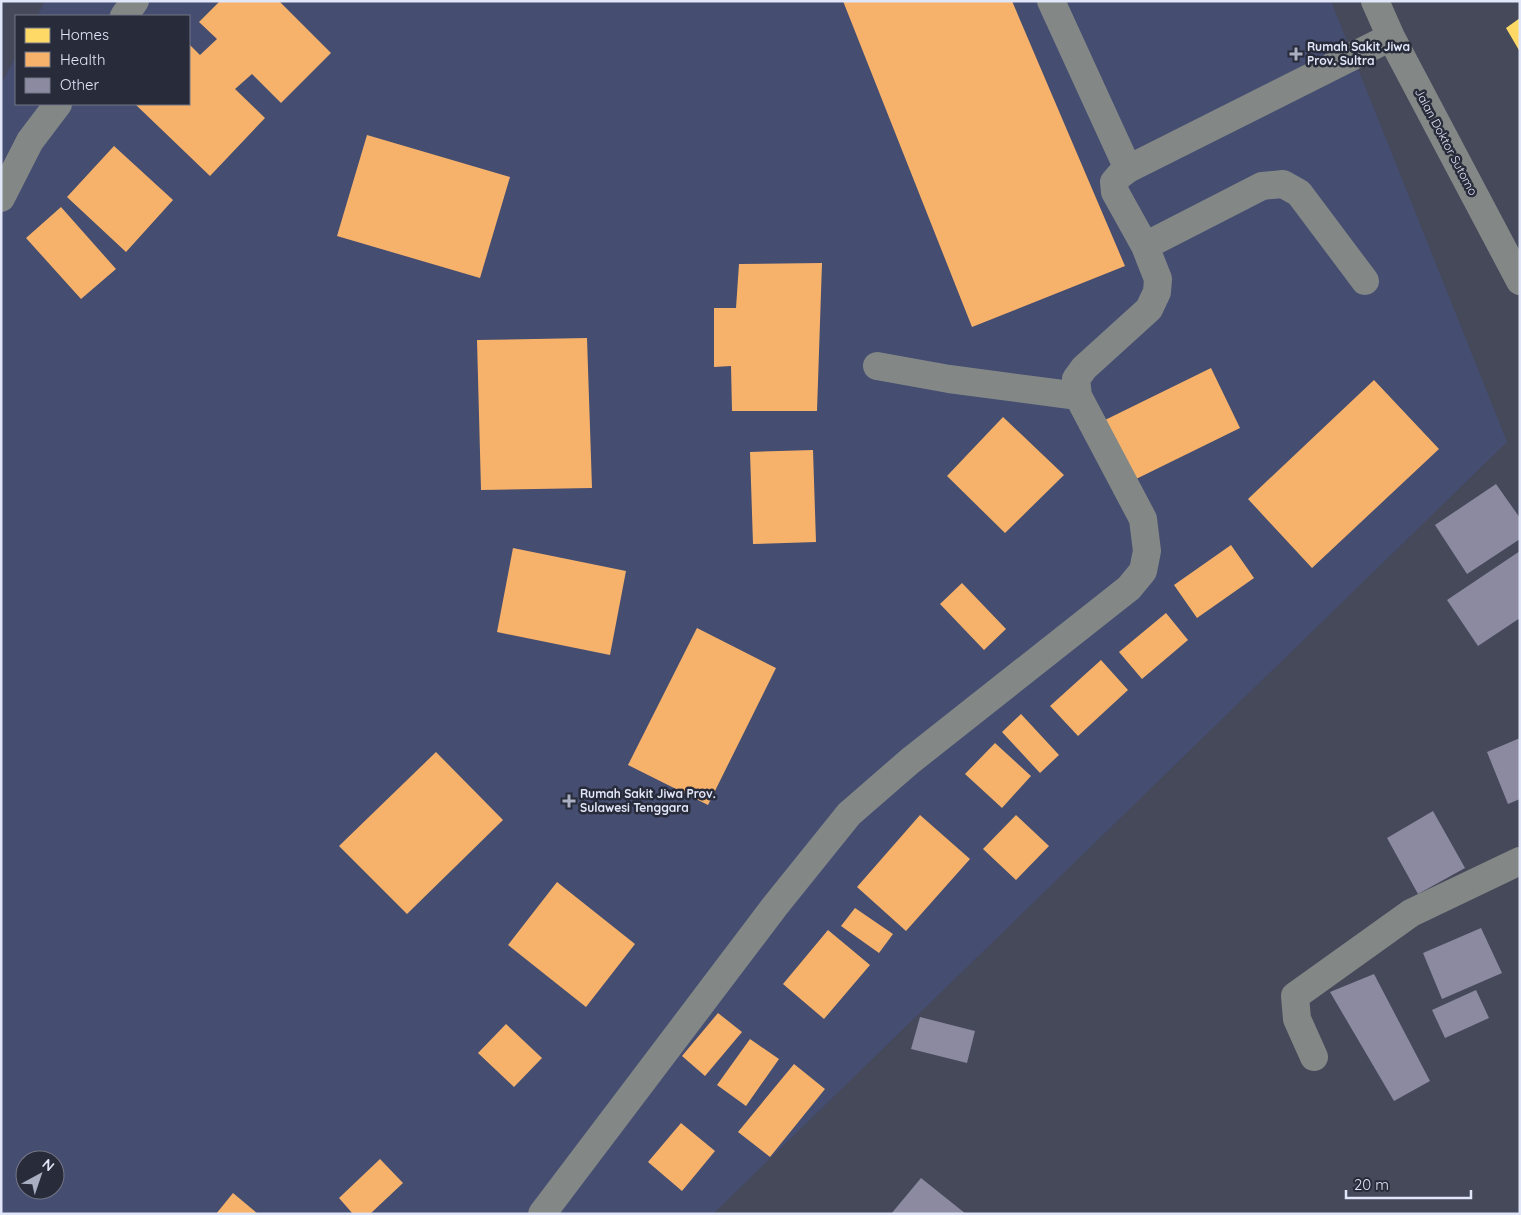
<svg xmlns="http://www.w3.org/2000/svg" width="1521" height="1215" viewBox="0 0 1521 1215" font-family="Quicksand,sans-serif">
  <rect width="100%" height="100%" fill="#45495a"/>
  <!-- built -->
  <path fill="#454d70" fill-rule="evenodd" d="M 45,1 L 1331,1 L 1507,442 L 713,1214 L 1,1214 L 1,84 L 16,56 L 16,104 L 189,104 L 189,16 L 37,16 ZM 25,1160 L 55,1160 L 55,1190 L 25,1190 Z"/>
  <!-- homes -->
  <path fill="#ffd966" d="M 1520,18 L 1520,52 L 1506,28 Z"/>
  <!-- health -->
  <path fill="#f6b26b" d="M 220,1 L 279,1 L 331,53 L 281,103 L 252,74 L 235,89 L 265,118 L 210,176 L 135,104 L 189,104 L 189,44 L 200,55 L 217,39 L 199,22 Z
    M 843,1 L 1012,1 L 1125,266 L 972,327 Z
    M 367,135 L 510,177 L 480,278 L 337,236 Z
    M 114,146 L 173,200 L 126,252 L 67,197 Z
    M 61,207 L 116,269 L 81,299 L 26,238 Z
    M 822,263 L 817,411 L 732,411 L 731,366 L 714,367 L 714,308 L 736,308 L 739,264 Z
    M 587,338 L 592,488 L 481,490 L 477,340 Z
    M 1211,368 L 1240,428 L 1134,480 L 1105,420 Z
    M 1374,380 L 1439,449 L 1312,568 L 1248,499 Z
    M 1003,417 L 1064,475 L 1005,533 L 947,476 Z
    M 813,450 L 816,542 L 753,544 L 750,452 Z
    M 1231,545 L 1254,578 L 1197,618 L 1174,585 Z
    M 513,548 L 626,571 L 610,655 L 497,632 Z
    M 962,583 L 1006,629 L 984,650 L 940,604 Z
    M 1166,613 L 1188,640 L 1142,679 L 1119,652 Z
    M 697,628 L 776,668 L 708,805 L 628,765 Z
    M 1101,660 L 1128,690 L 1078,736 L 1050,706 Z
    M 1021,714 L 1059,755 L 1040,773 L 1002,732 Z
    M 995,743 L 1031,776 L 1002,808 L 965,774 Z
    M 436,752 L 503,820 L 407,914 L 339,846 Z
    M 920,815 L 970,859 L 906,931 L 857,887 Z
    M 1016,815 L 1049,846 L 1016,880 L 983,849 Z
    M 557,882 L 635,944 L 586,1007 L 508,945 Z
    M 855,908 L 893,934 L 879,953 L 841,926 Z
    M 828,930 L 870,965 L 824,1019 L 783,984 Z
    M 718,1013 L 742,1032 L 705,1076 L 682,1056 Z
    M 506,1024 L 542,1058 L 514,1087 L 478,1053 Z
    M 750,1039 L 779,1059 L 746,1106 L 717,1085 Z
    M 794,1064 L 825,1089 L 770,1157 L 738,1132 Z
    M 681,1123 L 715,1151 L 682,1191 L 648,1162 Z
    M 380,1159 L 403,1183 L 370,1214 L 353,1214 L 339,1198 Z
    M 233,1193 L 258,1214 L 216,1214 Z"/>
  <!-- building -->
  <path fill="#8b8aa0" d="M 1496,484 L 1520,518 L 1520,539 L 1467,574 L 1435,525 Z
    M 1520,551 L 1520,618 L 1478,646 L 1447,600 Z
    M 1520,738 L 1520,799 L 1508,804 L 1487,752 Z
    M 1433,811 L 1465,868 L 1418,894 L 1387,838 Z
    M 1481,928 L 1502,973 L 1442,999 L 1423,953 Z
    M 1374,974 L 1430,1081 L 1394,1101 L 1330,992 Z
    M 1476,990 L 1489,1018 L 1445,1038 L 1432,1010 Z
    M 920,1017 L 975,1031 L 967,1063 L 911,1049 Z
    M 921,1178 L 966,1214 L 891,1214 Z"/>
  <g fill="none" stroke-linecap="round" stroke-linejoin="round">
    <!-- minor -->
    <path stroke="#838887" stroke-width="28" d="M 1051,1 L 1128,169
      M 1375,1 L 1391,37 L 1520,281
      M 124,16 L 135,1
      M 1,198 L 30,141 L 58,104
      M 1145,246 L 1262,186 L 1283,184 L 1299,193 L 1365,281
      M 877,366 L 949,379 L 1078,396
      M 1314,1057 L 1297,1019 L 1295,996 L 1411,913 L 1520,861
      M 542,1214 L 775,906 L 849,814 L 910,761 L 1129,588 L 1143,571 L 1147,551 L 1143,519 L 1078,396 L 1076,379 L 1084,368 L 1149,309 L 1157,292 L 1158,279 L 1145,246 L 1115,192 L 1114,182 L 1120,175 L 1128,169 L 1391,37"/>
  </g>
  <!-- markers -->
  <g fill="#aaafc1" stroke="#282b39" stroke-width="2">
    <path d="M1293.5 46.5h5v5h5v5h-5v5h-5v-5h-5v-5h5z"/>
    <path d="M566.5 793.5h5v5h5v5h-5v5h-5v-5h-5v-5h5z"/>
  </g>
  <g text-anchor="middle" stroke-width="5" stroke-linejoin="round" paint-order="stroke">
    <!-- poi labels -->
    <g font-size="12" font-weight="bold" fill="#e1e6f9" stroke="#282b39" text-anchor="start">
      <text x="1307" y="51">Rumah Sakit Jiwa<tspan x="1307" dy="14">Prov. Sultra</tspan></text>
      <text x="580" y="798">Rumah Sakit Jiwa Prov.<tspan x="580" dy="14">Sulawesi Tenggara</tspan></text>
    </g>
    <!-- street labels -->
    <g font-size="12" fill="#e1e6f9" stroke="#282b39">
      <text transform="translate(1446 142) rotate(62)" y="4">Jalan Doktor Sutomo</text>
    </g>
  </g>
  <!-- border -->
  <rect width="1521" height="1215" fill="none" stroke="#e1e6f9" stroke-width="5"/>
  <!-- legend -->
  <rect x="15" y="15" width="175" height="90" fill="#282b39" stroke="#727686"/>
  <rect x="25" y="28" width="25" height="15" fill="#ffd966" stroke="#727686"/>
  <text x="60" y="40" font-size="15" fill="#e1e6f9">Homes</text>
  <rect x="25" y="52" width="25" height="15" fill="#f6b26b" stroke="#727686"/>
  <text x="60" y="65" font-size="15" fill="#e1e6f9">Health</text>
  <rect x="25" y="78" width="25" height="15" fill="#8b8aa0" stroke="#727686"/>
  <text x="60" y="90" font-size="15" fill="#e1e6f9">Other</text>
  <!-- north arrow -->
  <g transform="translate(40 1175) rotate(40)"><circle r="24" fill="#282b39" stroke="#727686"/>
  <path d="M0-4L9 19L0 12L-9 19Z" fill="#aaafc1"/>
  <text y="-8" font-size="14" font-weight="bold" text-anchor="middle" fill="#e1e6f9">N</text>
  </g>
  <!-- scale -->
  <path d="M1346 1190v8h125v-8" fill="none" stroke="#e1e6f9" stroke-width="2.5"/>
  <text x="1354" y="1190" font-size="15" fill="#e1e6f9" stroke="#282b39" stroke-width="4" paint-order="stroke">20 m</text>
</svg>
